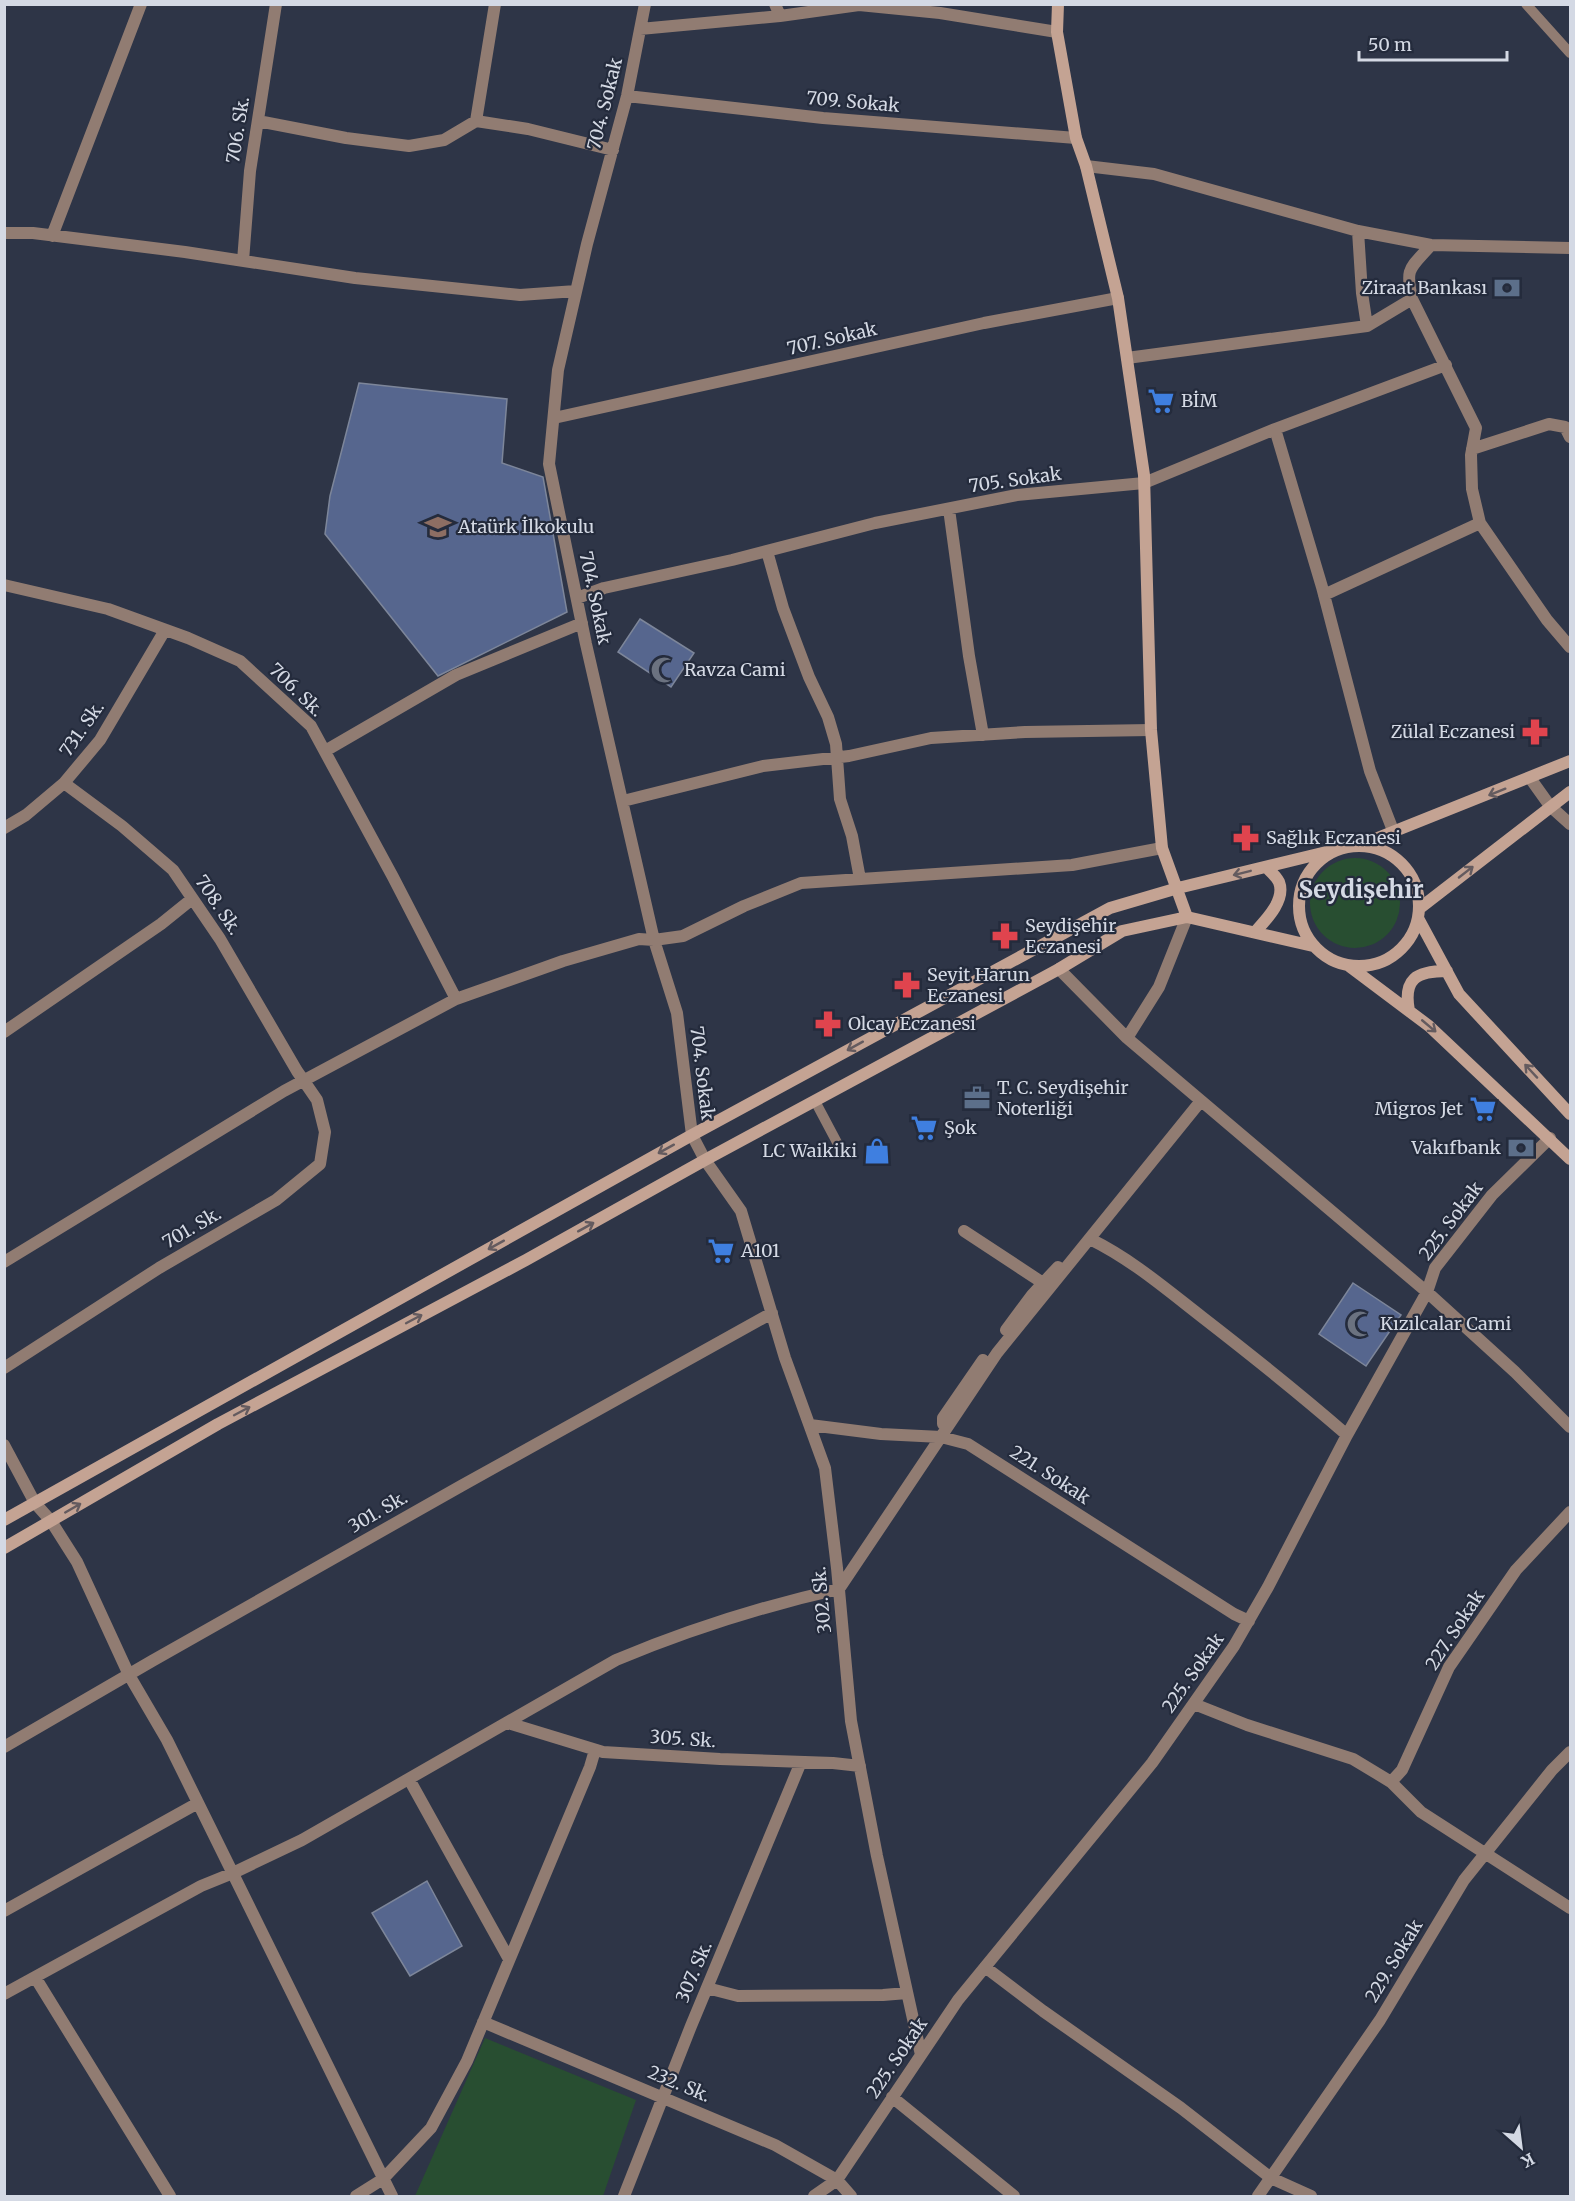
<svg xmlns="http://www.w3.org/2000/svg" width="1575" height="2201" viewBox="0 0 1575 2201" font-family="Merriweather,serif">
  <rect width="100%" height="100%" fill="#2e3547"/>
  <!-- green -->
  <path fill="#284e31" d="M1310 903a45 45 0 1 1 90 0a45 45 0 1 1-90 0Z
    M 485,2038 L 636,2100 L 603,2196 L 415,2196 Z"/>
  <!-- building -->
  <path fill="#56668e" stroke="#7d869a" stroke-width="1.5" d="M 359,383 L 507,399 L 502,463 L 543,477 L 567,612 L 438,676 L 325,534 L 330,496 Z
    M 640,619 L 694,653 L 671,687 L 618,652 Z
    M 1353,1283 L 1401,1315 L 1366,1366 L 1319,1334 Z
    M 427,1881 L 462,1946 L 410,1976 L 372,1913 Z"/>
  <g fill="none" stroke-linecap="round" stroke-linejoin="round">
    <!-- lane -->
    <path stroke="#917c72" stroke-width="10" d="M 1526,4 L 1570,53
      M 815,1101 L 841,1150"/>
    <!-- street -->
    <path stroke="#917c72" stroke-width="12" d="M 645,4 L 627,96 L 587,244 L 558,370 L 549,464 L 586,644 L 654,940 L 677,1013 L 692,1135 L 705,1160 L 741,1211 L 785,1358 L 825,1468 L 837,1568 L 851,1721 L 877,1856 L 921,2055
      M 775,4 L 780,16
      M 640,29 L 780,16 L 859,5 L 940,13 L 1057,32
      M 627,96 L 823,118 L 1076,138
      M 258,121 L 346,138 L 409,146 L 444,140 L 476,121 L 528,129 L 613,150
      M 476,121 L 495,4
      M 1086,166 L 1154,174 L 1358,231 L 1431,245 L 1570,248
      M 1358,231 L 1362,293 L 1367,326
      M 4,233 L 33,233 L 185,252 L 355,278 L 520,295 L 576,291
      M 52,236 L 141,4
      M 1431,245 C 1410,269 1405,267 1412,299 L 1476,428 L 1471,455 L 1472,489 L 1480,523 L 1547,620 L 1570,647
      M 243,261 L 250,171 L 276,4
      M 1127,358 L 1367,326 L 1412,299
      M 554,418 L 984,323 L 1118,298
      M 1275,429 L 1322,587 L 1370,771 L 1394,833
      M 1472,449 L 1549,424 L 1565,427 L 1570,437
      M 949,509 L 969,656 L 983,735
      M 767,551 L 783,608 L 809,677 L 828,717 L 836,744 L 840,799 L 852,836 L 860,879
      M 4,585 L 108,609 L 188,638 L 240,661 L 311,726 L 393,877 L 456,999
      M 1324,595 L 1480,523
      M 577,598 L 604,588 L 732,560 L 875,523 L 1017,495 L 1144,483 L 1275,429 L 1446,365
      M 325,751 L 456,675 L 582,623
      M 1530,778 L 1550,806 L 1570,824
      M 623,801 L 763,766 L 849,756 L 931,738 L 1025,732 L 1151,730
      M 4,828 L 26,815 L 64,783 L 100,740 L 165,630
      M 1059,969 L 1127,1038 L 1427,1292 L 1515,1372 L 1570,1427
      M 4,1032 L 161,924 L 192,899
      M 1127,1038 L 1159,987 L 1187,917
      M 964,1231 L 1043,1283
      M 1090,1239 C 1131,1259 1166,1289 1202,1317 C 1251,1355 1300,1394 1347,1435
      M 4,1262 L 284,1091 L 456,999 L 563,961 L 639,939 L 654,940 L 683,936 L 744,906 L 801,883 L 1072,865 L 1162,848
      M 1006,1330 L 1032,1295 L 1058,1267
      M 4,1368 L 159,1268 L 276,1200 L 320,1164 L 325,1132 L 317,1100 L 297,1071 L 220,939 L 173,870 L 122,826 L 64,783
      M 943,1424 L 943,1418 L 983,1360
      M 810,1425 L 881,1434 L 941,1437 L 968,1444 L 1234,1614 L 1249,1621
      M 4,1445 L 35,1503 L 51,1521 L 77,1562 L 129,1675 L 167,1740 L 392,2196
      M 1194,1704 L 1247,1725 L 1353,1759 L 1391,1782 L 1421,1812 L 1570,1908
      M 508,1723 L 603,1752 L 720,1759 L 833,1763 L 860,1766
      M 4,1747 L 152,1661 L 461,1486 L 772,1313
      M 409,1779 L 509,1959
      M 1391,1782 L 1402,1770 L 1449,1667 L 1516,1570 L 1570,1512
      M 4,1911 L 198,1803
      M 985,1967 L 1043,2011 L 1181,2108 L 1271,2178 L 1311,2196
      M 35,1977 L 170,2196
      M 707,1988 L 738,1996 L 883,1995 L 907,1993
      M 4,1994 L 201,1886 L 233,1873 L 302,1840 L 616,1660 C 688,1630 763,1606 839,1589 L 997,1353 L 1200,1102
      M 483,2022 L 775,2145 L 837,2180 L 851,2196
      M 892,2097 L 1014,2196
      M 356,2196 L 383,2179 L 431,2128 L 467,2061 L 590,1767 L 595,1750
      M 624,2196 L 691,2026 L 801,1762
      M 814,2196 L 837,2180 L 958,2000 L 1152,1763 L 1234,1646 L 1268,1587 L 1347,1435 L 1427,1292 L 1435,1268 L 1492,1195 L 1550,1138
      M 1258,2196 L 1380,2020 L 1464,1880 L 1552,1770 L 1570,1752"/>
    <!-- secondary -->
    <path stroke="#c4a393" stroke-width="12" d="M 1058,4 L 1057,32 L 1076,138 L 1086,166 L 1118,298 L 1144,475 L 1151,730 L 1162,848 L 1187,917
      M 1360,845 L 1570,761
      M1299 906a60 60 0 1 1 120 0a60 60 0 1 1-120 0Z
      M 1420,908 L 1570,792
      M 1418,918 L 1459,994 L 1570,1114
      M 1255,932 C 1266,920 1286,900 1279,882 C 1276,876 1270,871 1266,867
      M 1349,966 L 1429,1026 L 1570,1159
      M 1409,1011 C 1403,979 1416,971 1447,971
      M 4,1520 L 692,1135 L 1110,908 L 1178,888 L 1339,849
      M 4,1548 L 218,1424 L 526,1260 L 705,1160 L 1059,969 L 1122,931 L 1187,917 L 1313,946"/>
  </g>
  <!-- one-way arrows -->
  <defs><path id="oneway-shaft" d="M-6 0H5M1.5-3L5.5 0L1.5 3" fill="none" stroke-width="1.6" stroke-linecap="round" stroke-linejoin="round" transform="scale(1.5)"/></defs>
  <g stroke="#645b5f">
    <use href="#oneway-shaft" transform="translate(1497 792) rotate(158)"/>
    <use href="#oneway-shaft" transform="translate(1466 872) rotate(-38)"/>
    <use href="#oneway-shaft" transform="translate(1242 873) rotate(166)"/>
    <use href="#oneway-shaft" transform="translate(1429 1026) rotate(40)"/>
    <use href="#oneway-shaft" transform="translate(855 1046) rotate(151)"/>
    <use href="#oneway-shaft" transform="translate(1531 1071) rotate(-133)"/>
    <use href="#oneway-shaft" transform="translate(666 1149) rotate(151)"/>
    <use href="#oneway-shaft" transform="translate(586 1227) rotate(-29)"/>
    <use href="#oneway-shaft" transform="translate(496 1245) rotate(151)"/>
    <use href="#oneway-shaft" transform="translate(414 1319) rotate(-28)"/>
    <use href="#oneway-shaft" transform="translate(242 1411) rotate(-28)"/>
    <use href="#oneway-shaft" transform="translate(73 1508) rotate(-30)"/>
  </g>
  <!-- icons -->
  <defs>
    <g id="bank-bare" transform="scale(2.07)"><path d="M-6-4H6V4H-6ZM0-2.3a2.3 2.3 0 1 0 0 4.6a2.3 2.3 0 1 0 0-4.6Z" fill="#5c6f8a" stroke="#242b3c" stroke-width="2.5" paint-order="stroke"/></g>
    <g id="supermarket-bare" transform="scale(2.07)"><path d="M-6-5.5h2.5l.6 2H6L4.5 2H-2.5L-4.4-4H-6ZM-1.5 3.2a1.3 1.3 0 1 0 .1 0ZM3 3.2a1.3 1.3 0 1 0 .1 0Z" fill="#3f7fe0" stroke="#242b3c" stroke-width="2.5" paint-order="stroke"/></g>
    <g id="school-bare" transform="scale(2.07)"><path d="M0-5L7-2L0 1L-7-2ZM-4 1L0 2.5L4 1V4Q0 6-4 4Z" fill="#8d6e63" stroke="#242b3c" stroke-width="2.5" paint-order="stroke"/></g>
    <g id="mosque-bare" transform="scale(2.07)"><path d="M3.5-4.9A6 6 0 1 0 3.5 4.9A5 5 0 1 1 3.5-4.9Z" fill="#6b7280" stroke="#242b3c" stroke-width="2.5" paint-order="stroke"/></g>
    <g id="pharmacy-bare" transform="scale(2.07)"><path d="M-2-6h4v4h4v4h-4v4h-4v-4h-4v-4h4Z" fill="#e0444e" stroke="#242b3c" stroke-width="2.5" paint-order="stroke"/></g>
    <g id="office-bare" transform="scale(2.07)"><path d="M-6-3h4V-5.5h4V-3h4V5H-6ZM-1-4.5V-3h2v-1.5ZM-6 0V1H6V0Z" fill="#5c6f8a" stroke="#242b3c" stroke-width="2.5" paint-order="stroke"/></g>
    <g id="shop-bare" transform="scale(2.07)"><path d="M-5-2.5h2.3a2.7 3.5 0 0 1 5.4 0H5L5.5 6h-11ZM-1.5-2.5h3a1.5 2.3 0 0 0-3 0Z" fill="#3f7fe0" stroke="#242b3c" stroke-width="2.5" paint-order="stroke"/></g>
  </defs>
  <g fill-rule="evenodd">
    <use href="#bank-bare" x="1507" y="288"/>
    <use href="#supermarket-bare" x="1161" y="401"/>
    <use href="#school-bare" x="438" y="527"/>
    <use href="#mosque-bare" x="664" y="670"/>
    <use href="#pharmacy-bare" x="1535" y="732"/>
    <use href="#pharmacy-bare" x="1246" y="838"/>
    <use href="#pharmacy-bare" x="1005" y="936"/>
    <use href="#pharmacy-bare" x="907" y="985"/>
    <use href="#pharmacy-bare" x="828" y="1024"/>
    <use href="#office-bare" x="977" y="1098"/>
    <use href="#supermarket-bare" x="1483" y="1109"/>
    <use href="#supermarket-bare" x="924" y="1128"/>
    <use href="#bank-bare" x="1521" y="1148"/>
    <use href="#shop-bare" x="877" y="1151"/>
    <use href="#supermarket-bare" x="721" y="1251"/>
    <use href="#mosque-bare" x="1360" y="1324"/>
  </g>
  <g text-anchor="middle" stroke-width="4.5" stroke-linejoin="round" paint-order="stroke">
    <!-- street labels -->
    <g font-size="18" fill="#d4d9e4" stroke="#242b3c">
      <text transform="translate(853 102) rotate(5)" y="6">709. Sokak</text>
      <text transform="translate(605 104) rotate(-76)" y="6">704. Sokak</text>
      <text transform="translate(238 130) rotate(-81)" y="6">706. Sk.</text>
      <text transform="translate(832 339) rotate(-13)" y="6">707. Sokak</text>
      <text transform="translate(1015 480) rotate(-8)" y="6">705. Sokak</text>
      <text transform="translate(595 598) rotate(78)" y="6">704. Sokak</text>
      <text transform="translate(296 690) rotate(44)" y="6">706. Sk.</text>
      <text transform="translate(82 729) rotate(-55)" y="6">731. Sk.</text>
      <text transform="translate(218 905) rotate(56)" y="6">708. Sk.</text>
      <text transform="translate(702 1073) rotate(83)" y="6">704. Sokak</text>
      <text transform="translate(1451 1221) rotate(-53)" y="6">225. Sokak</text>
      <text transform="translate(192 1228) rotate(-30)" y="6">701. Sk.</text>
      <text transform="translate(1050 1475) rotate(33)" y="6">221. Sokak</text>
      <text transform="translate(378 1512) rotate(-30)" y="6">301. Sk.</text>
      <text transform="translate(822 1600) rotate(-95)" y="6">302. Sk.</text>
      <text transform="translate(1455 1630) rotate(-57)" y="6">227. Sokak</text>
      <text transform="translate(1193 1673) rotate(-55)" y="6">225. Sokak</text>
      <text transform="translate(683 1739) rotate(4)" y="6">305. Sk.</text>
      <text transform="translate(1394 1961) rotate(-59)" y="6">229. Sokak</text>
      <text transform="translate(694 1972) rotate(-67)" y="6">307. Sk.</text>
      <text transform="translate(897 2058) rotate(-56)" y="6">225. Sokak</text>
      <text transform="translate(679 2084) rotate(23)" y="6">232. Sk.</text>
    </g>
    <!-- poi labels -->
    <g font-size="18" fill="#d4d9e4" stroke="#242b3c" text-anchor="start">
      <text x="1487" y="294" text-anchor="end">Ziraat Bankası</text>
      <text x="1181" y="407">BİM</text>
      <text x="458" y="533">Ataürk İlkokulu</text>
      <text x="684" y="676">Ravza Cami</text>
      <text x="1515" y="738" text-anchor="end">Zülal Eczanesi</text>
      <text x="1266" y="844">Sağlık Eczanesi</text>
      <text x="1025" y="932">Seydişehir<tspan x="1025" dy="21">Eczanesi</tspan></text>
      <text x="927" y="981">Seyit Harun<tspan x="927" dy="21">Eczanesi</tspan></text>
      <text x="848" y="1030">Olcay Eczanesi</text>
      <text x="997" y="1094">T. C. Seydişehir<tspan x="997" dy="21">Noterliği</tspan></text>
      <text x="1463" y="1115" text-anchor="end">Migros Jet</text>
      <text x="944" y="1134">Şok</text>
      <text x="1501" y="1154" text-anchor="end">Vakıfbank</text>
      <text x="857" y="1157" text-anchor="end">LC Waikiki</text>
      <text x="741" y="1257">A101</text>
      <text x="1380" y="1330">Kızılcalar Cami</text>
    </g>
    <!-- district labels -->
    <g font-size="24" font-weight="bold" fill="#d4d9e4" stroke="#242b3c">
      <text x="1361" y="898">Seydişehir</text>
    </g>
  </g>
  <!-- border -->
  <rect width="1575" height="2201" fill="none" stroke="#d4d9e4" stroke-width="12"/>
  <!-- north arrow -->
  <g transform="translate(1521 2147) rotate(152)" stroke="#242b3c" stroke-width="4.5" paint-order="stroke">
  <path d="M0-4.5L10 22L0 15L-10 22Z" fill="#d4d9e4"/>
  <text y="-9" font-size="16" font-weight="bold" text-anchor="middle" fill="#d4d9e4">K</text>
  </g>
  <!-- scale -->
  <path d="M1359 51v9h148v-9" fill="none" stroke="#d4d9e4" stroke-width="3"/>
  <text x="1368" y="51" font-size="18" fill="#d4d9e4" stroke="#242b3c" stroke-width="4.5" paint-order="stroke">50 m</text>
</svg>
